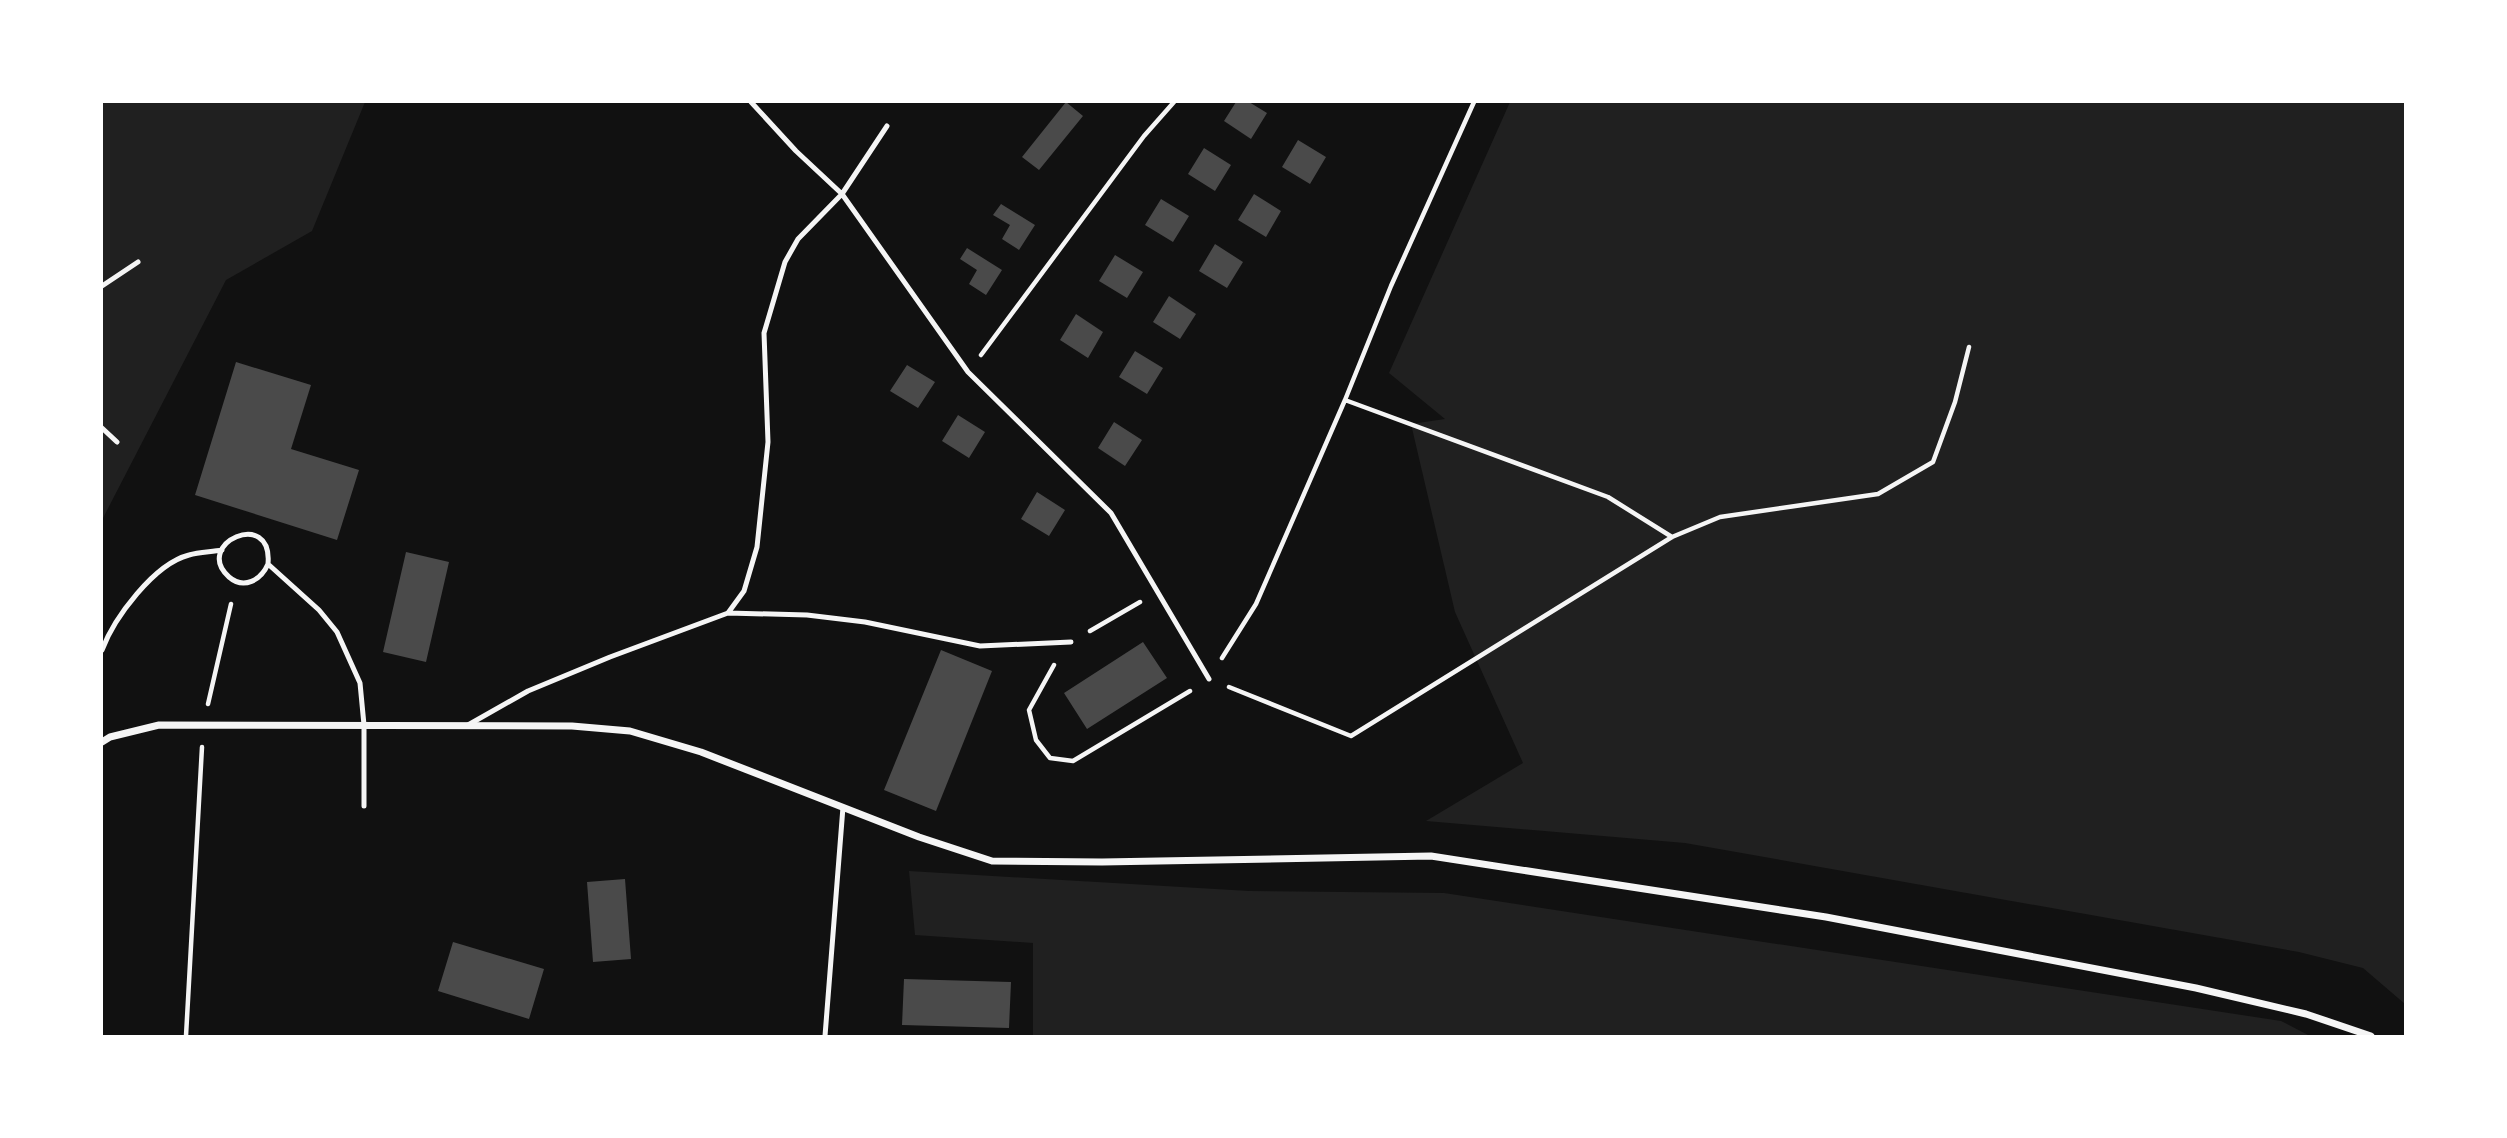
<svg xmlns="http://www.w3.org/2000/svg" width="2507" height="1138" viewBox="0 0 2507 1138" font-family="Quicksand,sans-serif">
  <rect width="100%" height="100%" fill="#111"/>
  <!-- green -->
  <path fill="#202020" d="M 102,102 L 365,102 L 312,231 L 226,280 L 102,520 Z
    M 1510,102 L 2405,102 L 2405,1004 L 2363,968 L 2299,952 L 1685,843 L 1426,821 L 1523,763 L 1455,612 L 1411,424 L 1445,419 L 1389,373 Z
    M 909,871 L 1249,891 L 1444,893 L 2281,1021 L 2310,1036 L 1033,1036 L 1033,943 L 915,935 Z"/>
  <!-- building -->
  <path fill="#4a4a4a" d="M 1066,102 L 1083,116 L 1039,170 L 1022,157 Z
    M 1236,102 L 1249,102 L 1267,113 L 1251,139 L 1224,121 Z
    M 1298,140 L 1326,157 L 1310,184 L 1282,167 Z
    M 1204,148 L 1231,165 L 1215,191 L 1188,174 Z
    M 1254,194 L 1281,211 L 1266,237 L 1238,220 Z
    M 1161,199 L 1189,216 L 1173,242 L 1145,225 Z
    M 1001,204 L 1035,225 L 1019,250 L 1002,239 L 1010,225 L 993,215 Z
    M 1215,244 L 1243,262 L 1227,288 L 1199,271 Z
    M 967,248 L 1002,270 L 986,295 L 969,284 L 977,270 L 960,259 Z
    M 1115,255 L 1143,272 L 1127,298 L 1099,281 Z
    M 1169,296 L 1196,314 L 1180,339 L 1153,322 Z
    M 1076,314 L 1103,332 L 1088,358 L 1060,340 Z
    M 1135,351 L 1163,368 L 1147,394 L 1119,377 Z
    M 236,362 L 311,385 L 291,449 L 359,470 L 337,540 L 195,495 Z
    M 907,365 L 935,382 L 918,408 L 890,391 Z
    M 958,415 L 985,432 L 969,458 L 942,441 Z
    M 1114,422 L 1142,440 L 1125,466 L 1098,448 Z
    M 1037,492 L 1065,510 L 1049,536 L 1021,519 Z
    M 406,552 L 449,562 L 426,662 L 383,652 Z
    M 1143,642 L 1167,678 L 1087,729 L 1064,693 Z
    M 941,650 L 992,671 L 936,811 L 884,790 Z
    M 625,879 L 631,959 L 593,962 L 587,882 Z
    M 453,942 L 544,969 L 529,1019 L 438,991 Z
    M 904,979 L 1011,982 L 1009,1028 L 902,1025 Z"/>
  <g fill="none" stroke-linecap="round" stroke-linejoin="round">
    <!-- path -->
    <path stroke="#f5f5f5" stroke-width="4.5" d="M 981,355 L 1144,136 L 1174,102
      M 1345,400 L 1608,497 L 1672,537
      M 1090,631 L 1140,602
      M 1222,658 L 1256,604 L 1345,400 L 1391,286 L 1474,102
      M 1054,665 L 1029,710 L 1036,740 L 1050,758 L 1073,761 L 1190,691
      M 1229,687 L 1351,736 L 1672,537 L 1720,517 L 1878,494 L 1933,462 L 1955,402 L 1969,347
      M 208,704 L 231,604
      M 186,1036 L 202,747"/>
    <!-- service -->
    <path stroke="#f5f5f5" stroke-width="5" d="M 751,102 L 796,151 L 842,194 L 968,372 L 1111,513 L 1209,679
      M 102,286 L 138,262
      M 102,428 L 117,442
      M 268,564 C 261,580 244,590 229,577 C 192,544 273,507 268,564 L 319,610 L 337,632 L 360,683 L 364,725 L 364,806
      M 728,613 L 807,615 L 865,622 L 980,646 L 1071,642
      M 102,650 C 114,618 154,564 189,555 C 199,552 211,552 222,550
      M 468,725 L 528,691 L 610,657 L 728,613 L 744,591 L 757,547 L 768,442 L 764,333 L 785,262 L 798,239 L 842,194 L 887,126
      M 825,1036 L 843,807"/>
    <!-- minor -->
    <path stroke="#f5f5f5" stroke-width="7" d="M 102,742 L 110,737 L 159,725 L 572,726 L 630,731 L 701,752 L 919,837 L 992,861 L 1102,862 L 1431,856 L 1826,917 L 2196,988 L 2306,1014 L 2371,1036"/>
  </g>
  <!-- border -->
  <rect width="2507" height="1138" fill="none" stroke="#ffffff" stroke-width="206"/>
</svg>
